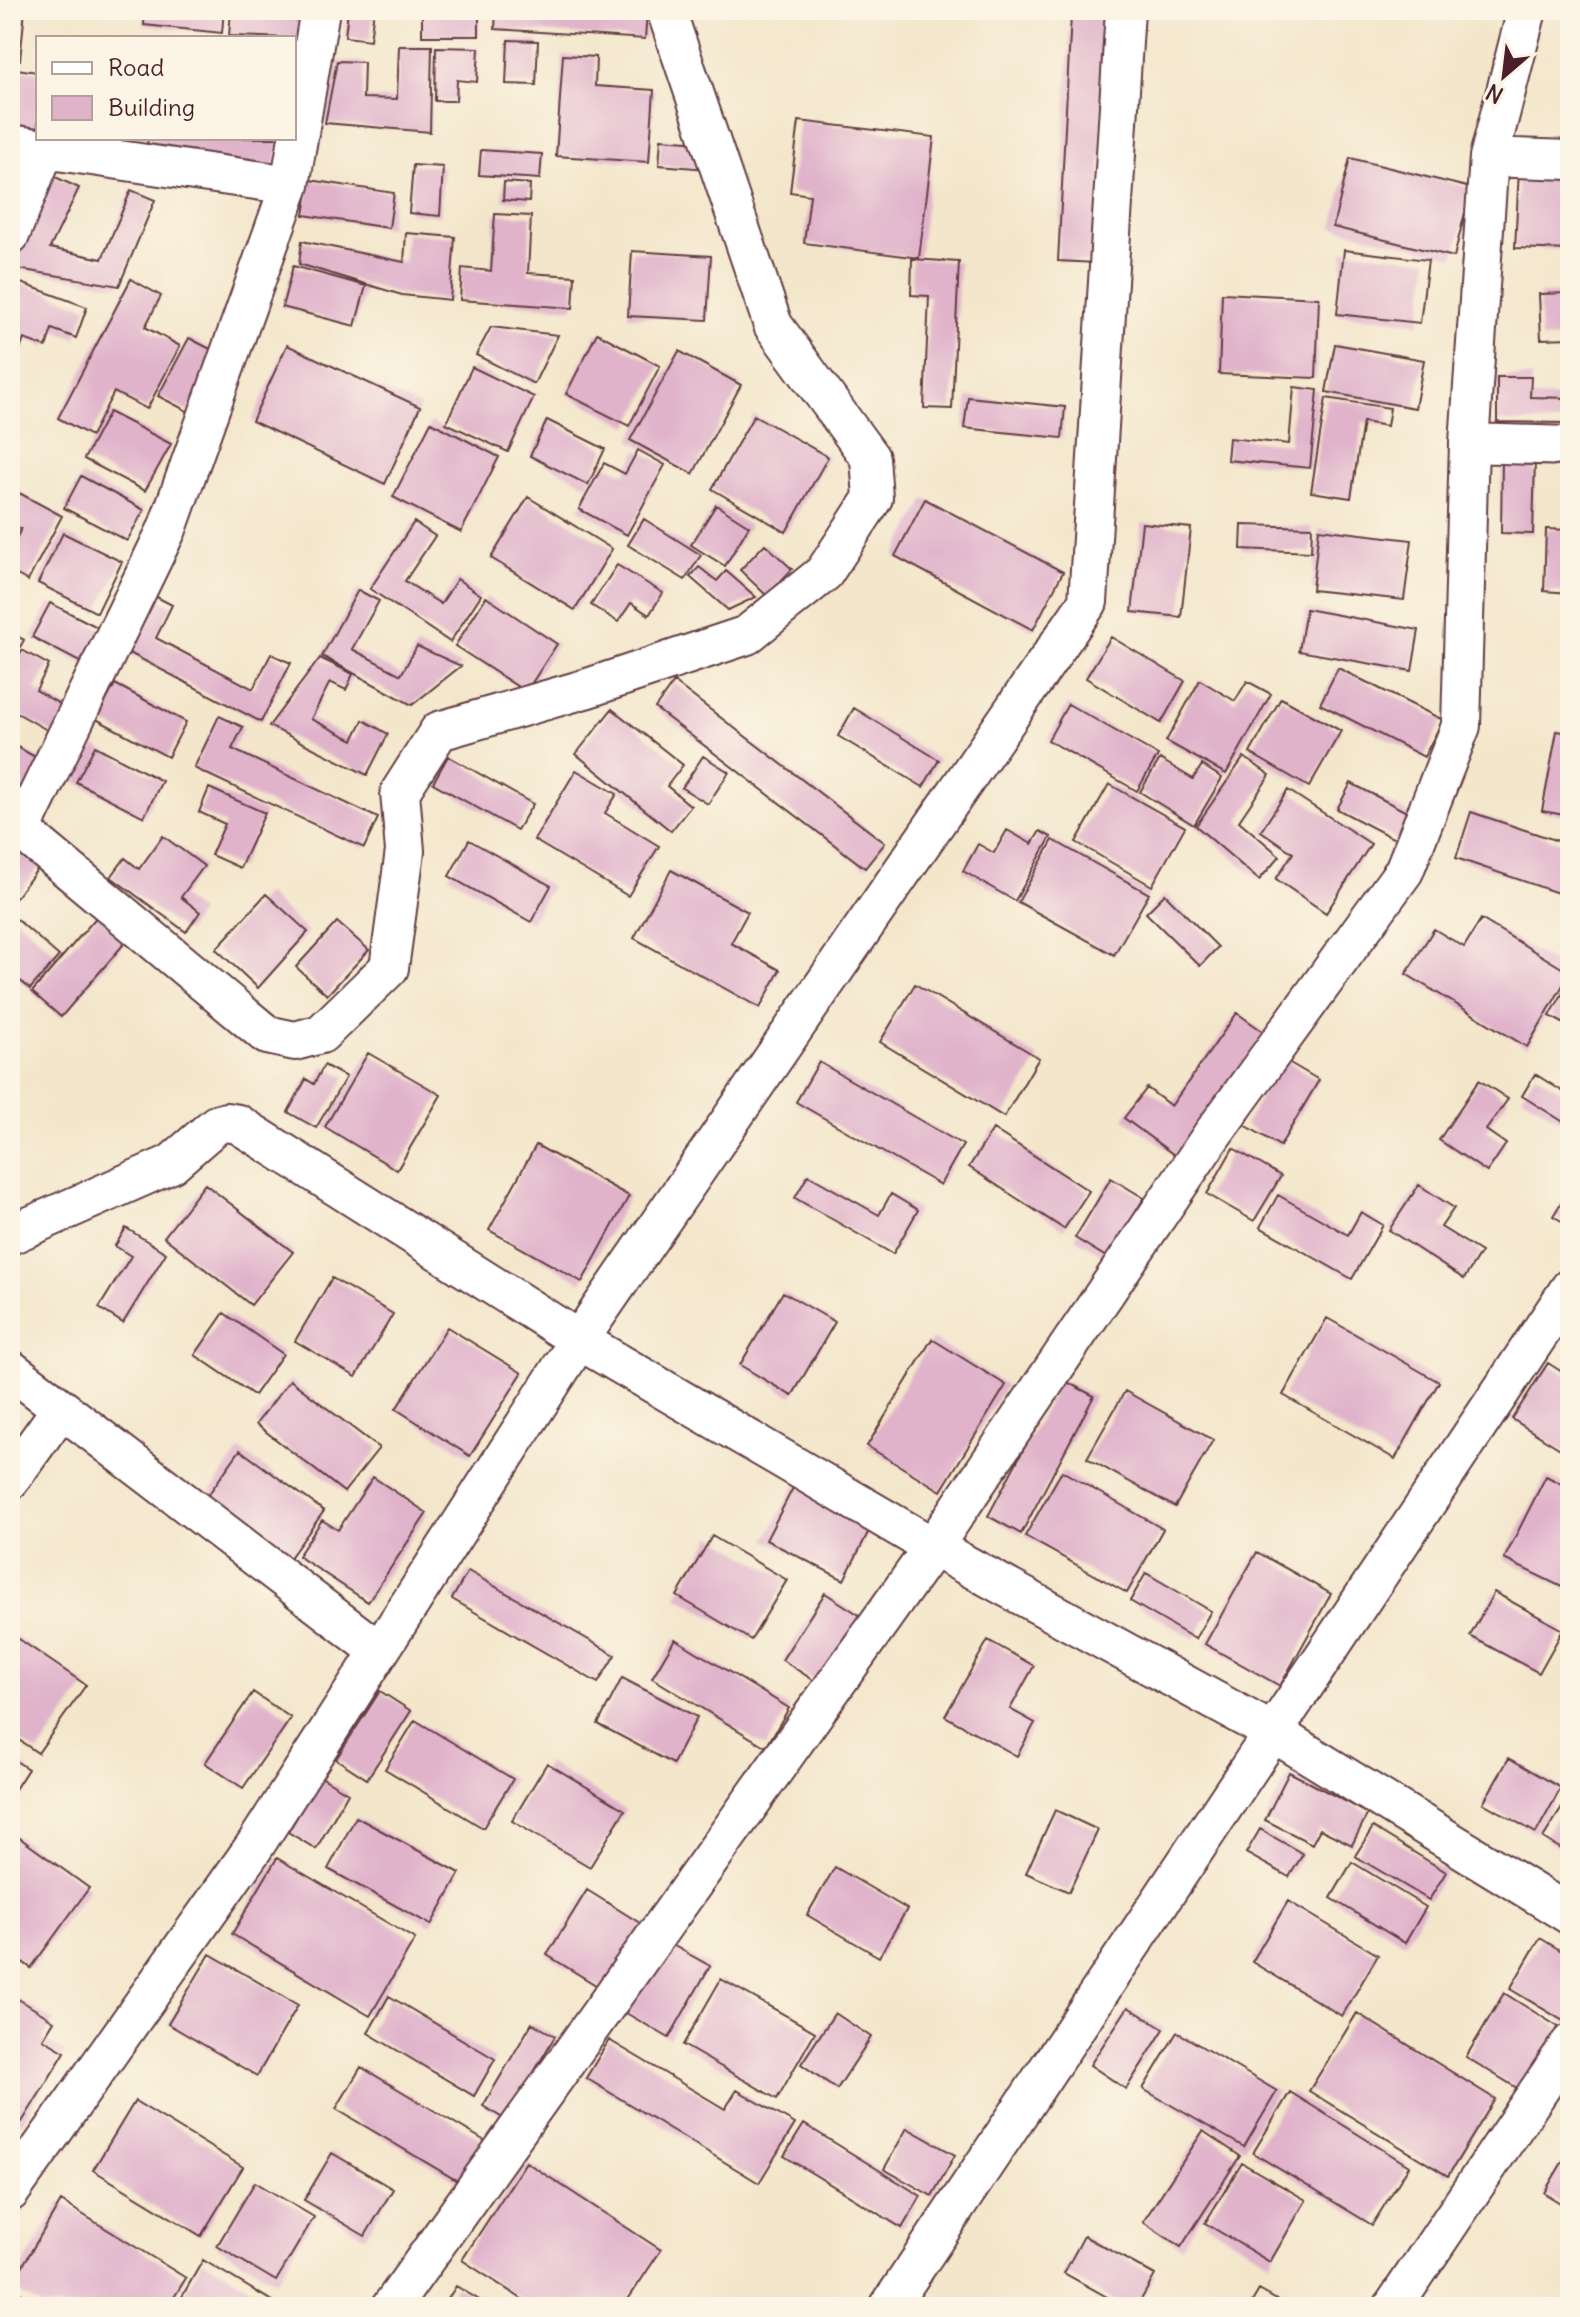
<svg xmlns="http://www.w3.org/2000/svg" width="1580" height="2317" viewBox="0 0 1580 2317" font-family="Delius,sans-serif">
  <rect width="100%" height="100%" fill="#fcf5e5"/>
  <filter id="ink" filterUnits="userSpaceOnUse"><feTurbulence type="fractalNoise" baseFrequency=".0125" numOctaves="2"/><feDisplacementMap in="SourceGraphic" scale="16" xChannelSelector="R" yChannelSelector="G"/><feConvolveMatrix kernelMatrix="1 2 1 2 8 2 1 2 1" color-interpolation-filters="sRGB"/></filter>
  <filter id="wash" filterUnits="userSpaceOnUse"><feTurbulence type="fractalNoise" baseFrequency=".006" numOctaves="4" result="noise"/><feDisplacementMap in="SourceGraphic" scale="32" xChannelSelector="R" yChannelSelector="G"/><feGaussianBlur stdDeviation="1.8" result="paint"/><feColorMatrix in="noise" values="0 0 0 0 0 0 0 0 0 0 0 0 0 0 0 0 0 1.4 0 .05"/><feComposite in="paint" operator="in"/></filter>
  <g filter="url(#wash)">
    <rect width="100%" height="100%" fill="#f3e6cb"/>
    <g id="blocks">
      <!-- building -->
      <path fill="#e0b3cb" d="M 10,10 L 25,10 L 20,60 L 10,59 Z
        M 102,10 L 135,10 L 134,15 L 102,12 Z
        M 145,10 L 224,10 L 222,33 L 144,25 Z
        M 231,10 L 312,10 L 309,43 L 294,42 L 294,38 L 229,36 Z
        M 348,10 L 374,10 L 370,40 L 345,37 Z
        M 422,10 L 479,10 L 479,36 L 422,36 Z
        M 496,10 L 647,11 L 645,39 L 495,29 Z
        M 1071,15 L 1109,17 L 1096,263 L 1058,261 Z
        M 508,40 L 538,41 L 536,85 L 506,84 Z
        M 399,46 L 432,46 L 430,132 L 325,123 L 337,61 L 364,62 L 363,98 L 397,99 Z
        M 436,47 L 479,48 L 477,82 L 457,80 L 456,101 L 435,101 Z
        M 563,55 L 596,57 L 595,86 L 654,90 L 649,162 L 556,156 Z
        M 10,68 L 38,72 L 38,136 L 10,133 Z
        M 799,121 L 934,137 L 919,258 L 804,243 L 810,195 L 790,192 Z
        M 148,138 L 280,138 L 274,173 L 146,151 Z
        M 661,139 L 701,142 L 707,169 L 659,165 Z
        M 481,150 L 542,154 L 540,179 L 479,175 Z
        M 1350,158 L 1471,188 L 1454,257 L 1333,227 Z
        M 413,165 L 443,167 L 440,216 L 409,213 Z
        M 1519,169 L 1570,171 L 1570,250 L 1515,248 Z
        M 51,175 L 79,188 L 50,248 L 102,259 L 131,190 L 155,200 L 119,286 L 12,268 Z
        M 310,180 L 394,193 L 389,228 L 304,215 Z
        M 504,182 L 530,184 L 529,202 L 503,200 Z
        M 495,214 L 531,216 L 528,273 L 575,276 L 573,308 L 460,300 L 462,268 L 491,271 Z
        M 406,233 L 455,237 L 450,300 L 402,295 L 299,264 L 302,241 L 404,262 Z
        M 1344,250 L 1428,260 L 1420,323 L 1337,314 Z
        M 632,251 L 711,256 L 707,320 L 628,316 Z
        M 912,259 L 959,262 L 952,409 L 924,408 L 929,296 L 911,295 Z
        M 293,266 L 366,286 L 355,326 L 282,307 Z
        M 10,279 L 87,307 L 76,338 L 52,329 L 46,347 L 24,339 L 20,350 L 10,347 Z
        M 131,279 L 161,296 L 145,327 L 180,346 L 147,409 L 114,392 L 91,436 L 58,418 Z
        M 1222,293 L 1319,298 L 1316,378 L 1219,374 Z
        M 1570,293 L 1570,338 L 1541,339 L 1539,294 Z
        M 491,327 L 558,335 L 534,384 L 476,355 Z
        M 597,333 L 660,366 L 629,426 L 566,394 Z
        M 189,338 L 220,354 L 189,412 L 158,396 Z
        M 1335,344 L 1424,360 L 1415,408 L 1326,392 Z
        M 287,345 L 420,407 L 385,484 L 252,421 Z
        M 679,351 L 741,385 L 693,474 L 630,440 Z
        M 472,367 L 534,397 L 508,452 L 446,423 Z
        M 1497,377 L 1531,377 L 1530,397 L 1570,398 L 1570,423 L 1497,422 Z
        M 1294,387 L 1318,390 L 1310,468 L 1227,460 L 1229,438 L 1289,444 Z
        M 968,397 L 1065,407 L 1062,438 L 964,428 Z
        M 1326,398 L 1390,408 L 1387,426 L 1363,422 L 1351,498 L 1311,492 Z
        M 109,412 L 171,444 L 145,491 L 84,459 Z
        M 754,415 L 828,457 L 786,532 L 712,489 Z
        M 547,420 L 605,449 L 588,485 L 530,456 Z
        M 431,422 L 499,457 L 461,532 L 393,497 Z
        M 638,450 L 665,465 L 627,535 L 579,509 L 604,463 L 625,474 Z
        M 1502,458 L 1535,459 L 1533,534 L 1501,533 Z
        M 81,476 L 144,510 L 127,541 L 64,508 Z
        M 10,488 L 62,516 L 28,581 L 10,571 L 10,551 L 21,529 L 10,523 Z
        M 528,497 L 612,549 L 575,610 L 491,558 Z
        M 925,499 L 1063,572 L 1033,630 L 895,556 Z
        M 716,505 L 749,526 L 725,566 L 691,545 Z
        M 644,519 L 701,555 L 685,580 L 628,545 Z
        M 414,522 L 435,536 L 405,581 L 441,604 L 457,579 L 481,595 L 450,642 L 370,589 Z
        M 1142,523 L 1191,528 L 1181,617 L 1132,612 Z
        M 1242,525 L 1312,527 L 1311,552 L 1241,549 Z
        M 1319,529 L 1412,540 L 1404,600 L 1312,590 Z
        M 1546,529 L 1570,530 L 1570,593 L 1544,591 Z
        M 63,533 L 122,562 L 97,613 L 38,583 Z
        M 765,544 L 792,569 L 767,596 L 740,570 Z
        M 617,565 L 663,593 L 649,615 L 631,603 L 618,622 L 591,605 Z
        M 699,567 L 717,581 L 726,571 L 756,597 L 728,610 L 690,577 Z
        M 358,590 L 379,601 L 352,649 L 401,675 L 417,646 L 461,666 L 412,705 L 322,656 Z
        M 149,593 L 172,605 L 156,638 L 253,689 L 271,654 L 291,663 L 261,722 L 120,648 Z
        M 486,597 L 557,644 L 526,692 L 455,646 Z
        M 50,603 L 109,633 L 91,668 L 32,637 Z
        M 1306,609 L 1419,630 L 1412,671 L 1299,651 Z
        M 10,632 L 24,640 L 10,665 Z
        M 1111,637 L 1185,681 L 1161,723 L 1086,678 Z
        M 22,650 L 49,665 L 36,690 L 68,709 L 54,734 L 10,709 L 10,671 Z
        M 320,658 L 353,674 L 346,690 L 330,682 L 311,719 L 353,740 L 363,720 L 388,734 L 367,775 L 269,726 Z
        M 1338,668 L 1443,720 L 1424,757 L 1320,704 Z
        M 1200,680 L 1235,701 L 1247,681 L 1271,694 L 1226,774 L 1166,741 Z
        M 674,682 L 885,843 L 865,868 L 655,708 Z
        M 115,684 L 186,722 L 168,757 L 96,719 Z
        M 1281,698 L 1341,731 L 1309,787 L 1250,753 Z
        M 1068,704 L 1158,755 L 1137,791 L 1048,740 Z
        M 854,708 L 939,760 L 923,787 L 838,736 Z
        M 612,709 L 683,765 L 667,786 L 691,806 L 671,831 L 576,754 Z
        M 219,716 L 243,727 L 232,749 L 378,818 L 364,848 L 194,768 Z
        M 1557,731 L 1570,733 L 1570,816 L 1542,811 Z
        M 10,743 L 48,764 L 28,800 L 10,790 Z
        M 95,746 L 162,781 L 144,817 L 76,782 Z
        M 448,756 L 533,804 L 517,830 L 433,783 Z
        M 703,756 L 729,772 L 708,804 L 682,788 Z
        M 1244,757 L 1270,775 L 1239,821 L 1280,856 L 1259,880 L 1196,826 Z
        M 1160,759 L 1193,779 L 1202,765 L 1222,778 L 1194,825 L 1140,792 Z
        M 576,770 L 617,794 L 605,813 L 659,846 L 628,896 L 534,840 Z
        M 1351,783 L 1420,819 L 1406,845 L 1337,809 Z
        M 1109,784 L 1185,827 L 1152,886 L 1076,842 Z
        M 209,788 L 265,813 L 240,868 L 211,855 L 225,824 L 199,812 Z
        M 1288,790 L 1371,844 L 1326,913 L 1276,879 L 1293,853 L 1261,831 Z
        M 1471,812 L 1570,845 L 1570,897 L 1456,858 Z
        M 1007,830 L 1032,844 L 1040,831 L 1051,837 L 1015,901 L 963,871 L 978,844 L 994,853 Z
        M 10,831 L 46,858 L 10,905 Z
        M 163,836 L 204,866 L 181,897 L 200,912 L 186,932 L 111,877 L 125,858 L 139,869 Z
        M 469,840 L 551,886 L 531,922 L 449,876 Z
        M 1053,840 L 1149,894 L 1114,955 L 1018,902 Z
        M 671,870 L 748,912 L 731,943 L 780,970 L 760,1008 L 634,938 Z
        M 266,894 L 308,932 L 258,988 L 216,949 Z
        M 1165,894 L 1218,947 L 1200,966 L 1146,913 Z
        M 100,913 L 129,938 L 61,1017 L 32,992 Z
        M 12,915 L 59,956 L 30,989 L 10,972 Z
        M 1481,919 L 1570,973 L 1527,1047 L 1406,974 L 1434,929 L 1464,947 Z
        M 337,922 L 369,950 L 327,995 L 296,967 Z
        M 1570,980 L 1570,1027 L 1550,1016 Z
        M 915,984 L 1039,1058 L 1004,1117 L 880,1042 Z
        M 1237,1013 L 1265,1033 L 1177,1157 L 1124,1118 L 1147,1088 L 1171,1106 Z
        M 368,1053 L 441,1095 L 397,1170 L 325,1127 Z
        M 1283,1059 L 1319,1080 L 1280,1146 L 1245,1125 Z
        M 819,1062 L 963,1145 L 940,1185 L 796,1102 Z
        M 324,1065 L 346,1077 L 316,1128 L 288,1112 L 306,1079 L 314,1084 Z
        M 1535,1074 L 1570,1096 L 1570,1126 L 1522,1096 Z
        M 1479,1080 L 1508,1099 L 1486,1130 L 1506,1144 L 1487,1172 L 1439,1140 Z
        M 993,1129 L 1089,1191 L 1064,1229 L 969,1167 Z
        M 536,1145 L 629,1196 L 582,1282 L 489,1230 Z
        M 1233,1148 L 1281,1176 L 1254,1221 L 1207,1194 Z
        M 808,1175 L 879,1215 L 891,1194 L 918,1210 L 893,1254 L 795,1198 Z
        M 1111,1178 L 1144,1198 L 1108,1258 L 1075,1238 Z
        M 205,1184 L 293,1252 L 251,1305 L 164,1237 Z
        M 1419,1185 L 1454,1208 L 1441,1227 L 1481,1252 L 1464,1279 L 1389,1230 Z
        M 1570,1189 L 1570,1226 L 1553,1216 Z
        M 1278,1195 L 1348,1235 L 1361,1212 L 1383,1225 L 1352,1279 L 1260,1227 Z
        M 126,1228 L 166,1253 L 123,1323 L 99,1308 L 131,1256 L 115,1246 Z
        M 332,1278 L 393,1314 L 356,1377 L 295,1341 Z
        M 783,1292 L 835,1322 L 792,1396 L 740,1365 Z
        M 224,1313 L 283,1354 L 254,1395 L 195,1355 Z
        M 1327,1318 L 1439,1382 L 1395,1459 L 1283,1395 Z
        M 447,1327 L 522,1373 L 470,1456 L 396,1409 Z
        M 932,1339 L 1006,1385 L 941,1491 L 867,1446 Z
        M 1548,1363 L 1570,1377 L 1570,1455 L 1512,1419 Z
        M 1061,1379 L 1094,1396 L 1021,1534 L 988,1516 Z
        M 290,1380 L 379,1448 L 344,1492 L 256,1424 Z
        M 1125,1391 L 1213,1440 L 1175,1507 L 1087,1458 Z
        M 240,1450 L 324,1511 L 289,1559 L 206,1498 Z
        M 1062,1471 L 1163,1529 L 1127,1593 L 1025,1536 Z
        M 1546,1476 L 1570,1488 L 1570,1591 L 1504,1559 Z
        M 373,1477 L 427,1513 L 368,1602 L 298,1556 L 322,1520 L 338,1530 Z
        M 795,1484 L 873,1523 L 844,1580 L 766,1540 Z
        M 712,1536 L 787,1580 L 751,1640 L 677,1596 Z
        M 1257,1552 L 1331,1594 L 1280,1686 L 1205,1644 Z
        M 468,1571 L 615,1655 L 598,1683 L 452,1599 Z
        M 1146,1573 L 1211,1611 L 1195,1639 L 1130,1601 Z
        M 1494,1592 L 1563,1630 L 1539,1673 L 1470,1636 Z
        M 825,1593 L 864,1618 L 821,1685 L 782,1660 Z
        M 16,1637 L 86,1685 L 38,1753 L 10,1734 L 10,1646 Z
        M 675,1639 L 789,1708 L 766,1747 L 652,1678 Z
        M 988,1640 L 1034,1666 L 1010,1709 L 1035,1723 L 1017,1756 L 945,1716 Z
        M 622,1678 L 697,1717 L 673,1764 L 598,1724 Z
        M 380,1691 L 411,1711 L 367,1779 L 336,1759 Z
        M 253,1692 L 291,1718 L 243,1788 L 205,1763 Z
        M 415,1720 L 513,1779 L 483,1828 L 385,1769 Z
        M 10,1757 L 28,1769 L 10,1797 Z
        M 1509,1758 L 1561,1788 L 1536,1833 L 1483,1803 Z
        M 547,1763 L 625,1810 L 590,1867 L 512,1821 Z
        M 1289,1772 L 1368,1813 L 1352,1845 L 1320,1829 L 1312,1844 L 1265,1820 Z
        M 321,1777 L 348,1793 L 316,1849 L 288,1832 Z
        M 1570,1795 L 1570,1854 L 1543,1838 Z
        M 1055,1810 L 1098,1830 L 1069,1892 L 1026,1873 Z
        M 356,1817 L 460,1873 L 431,1925 L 328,1869 Z
        M 1373,1827 L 1446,1872 L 1429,1900 L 1355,1856 Z
        M 1260,1829 L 1303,1854 L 1289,1877 L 1246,1853 Z
        M 10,1831 L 89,1888 L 31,1968 L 10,1953 Z
        M 277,1858 L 415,1939 L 370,2016 L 232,1934 Z
        M 1352,1862 L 1426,1907 L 1405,1943 L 1331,1898 Z
        M 835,1867 L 907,1909 L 879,1957 L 807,1915 Z
        M 587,1890 L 648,1928 L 609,1993 L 547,1955 Z
        M 1288,1901 L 1378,1955 L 1342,2016 L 1252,1962 Z
        M 1540,1938 L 1570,1956 L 1570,2025 L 1510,1989 Z
        M 667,1942 L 710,1966 L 669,2038 L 626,2013 Z
        M 210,1954 L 298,2005 L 257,2076 L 168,2024 Z
        M 721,1979 L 815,2032 L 777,2099 L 683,2045 Z
        M 1504,1993 L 1560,2028 L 1522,2091 L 1466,2057 Z
        M 389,1996 L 495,2059 L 474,2096 L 368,2033 Z
        M 15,1997 L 54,2021 L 43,2039 L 65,2052 L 22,2122 L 10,2115 L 10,2005 Z
        M 1128,2007 L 1164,2029 L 1126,2089 L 1090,2065 Z
        M 835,2013 L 871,2037 L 837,2089 L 801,2064 Z
        M 1357,2013 L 1495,2099 L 1448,2176 L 1309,2091 Z
        M 532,2023 L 555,2036 L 506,2120 L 483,2106 Z
        M 1177,2032 L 1277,2091 L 1244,2147 L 1143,2089 Z
        M 609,2040 L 725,2109 L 737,2090 L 795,2124 L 759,2183 L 586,2078 Z
        M 361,2067 L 485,2141 L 461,2183 L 336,2109 Z
        M 1290,2092 L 1409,2166 L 1372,2225 L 1253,2153 Z
        M 135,2101 L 243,2167 L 201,2236 L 93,2170 Z
        M 804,2124 L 921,2196 L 902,2228 L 784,2156 Z
        M 907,2128 L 955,2155 L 932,2196 L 884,2169 Z
        M 1203,2131 L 1240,2156 L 1181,2247 L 1143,2222 Z
        M 1570,2149 L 1570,2209 L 1544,2193 Z
        M 332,2153 L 393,2189 L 365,2236 L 304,2200 Z
        M 526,2162 L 661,2250 L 623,2307 L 534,2307 L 462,2260 Z
        M 1242,2163 L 1306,2200 L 1270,2262 L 1205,2223 Z
        M 255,2182 L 314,2217 L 276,2281 L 217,2246 Z
        M 61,2201 L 186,2278 L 168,2307 L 43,2307 L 10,2287 Z
        M 1084,2236 L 1155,2275 L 1137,2307 L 1125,2307 L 1064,2273 Z
        M 203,2260 L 282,2307 L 176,2307 Z
        M 456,2286 L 491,2307 L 443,2307 Z
        M 1259,2290 L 1289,2307 L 1249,2307 Z"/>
    </g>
  </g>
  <g filter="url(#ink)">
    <use href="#blocks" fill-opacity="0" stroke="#633d43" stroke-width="2"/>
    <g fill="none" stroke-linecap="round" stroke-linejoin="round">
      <!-- street casing -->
      <g stroke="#633d43" stroke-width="42">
        <path id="street" d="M 10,144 L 290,185
          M 1489,157 L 1570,160
          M 10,235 L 45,149
          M 1469,443 L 1570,446
          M 10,822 L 21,830 L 167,529 L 290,185 L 320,10
          M 21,830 L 267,1035 L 295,1041 L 321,1034 L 389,968 L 405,851 L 400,792 L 439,731 L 588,688 L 747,635 L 824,573 L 873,498 L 870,458 L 773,325 L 666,10
          M 10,1235 L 171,1164 L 216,1125 L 226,1122 L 238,1124 L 579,1340 L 933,1547 L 1274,1733 L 1570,1915
          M 10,1369 L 379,1651
          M 10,1480 L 61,1409
          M 10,2192 L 254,1847 L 579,1340 L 1088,602 L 1125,10
          M 391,2307 L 933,1547 L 1212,1135 L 1404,871 L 1461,726 L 1469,443 L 1489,157 L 1527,10
          M 889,2307 L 1570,1288
          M 1393,2307 L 1570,2044"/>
      </g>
      <!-- street -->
      <use href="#street" stroke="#fff" stroke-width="38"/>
    </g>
  </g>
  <!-- margin -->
  <rect width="1580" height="2317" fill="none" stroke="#fcf5e5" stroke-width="40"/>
  <!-- legend -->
  <rect x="36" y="36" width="260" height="104" fill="#fcf5e5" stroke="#b59f9b" stroke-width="2"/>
  <rect x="52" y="62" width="40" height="12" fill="#ffffff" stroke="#b59f9b" stroke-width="2"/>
  <text x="108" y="76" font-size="24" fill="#4a1f2b">Road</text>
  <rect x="52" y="96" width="40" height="24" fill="#e0b3cb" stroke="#b59f9b" stroke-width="2"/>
  <text x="108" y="116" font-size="24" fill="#4a1f2b">Building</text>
  <!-- north arrow -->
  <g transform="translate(1504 76) rotate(208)" stroke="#fcf5e5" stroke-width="6" paint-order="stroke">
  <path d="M0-6L14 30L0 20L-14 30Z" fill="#4a1f2b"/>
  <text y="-12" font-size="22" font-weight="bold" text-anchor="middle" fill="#4a1f2b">N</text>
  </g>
</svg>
